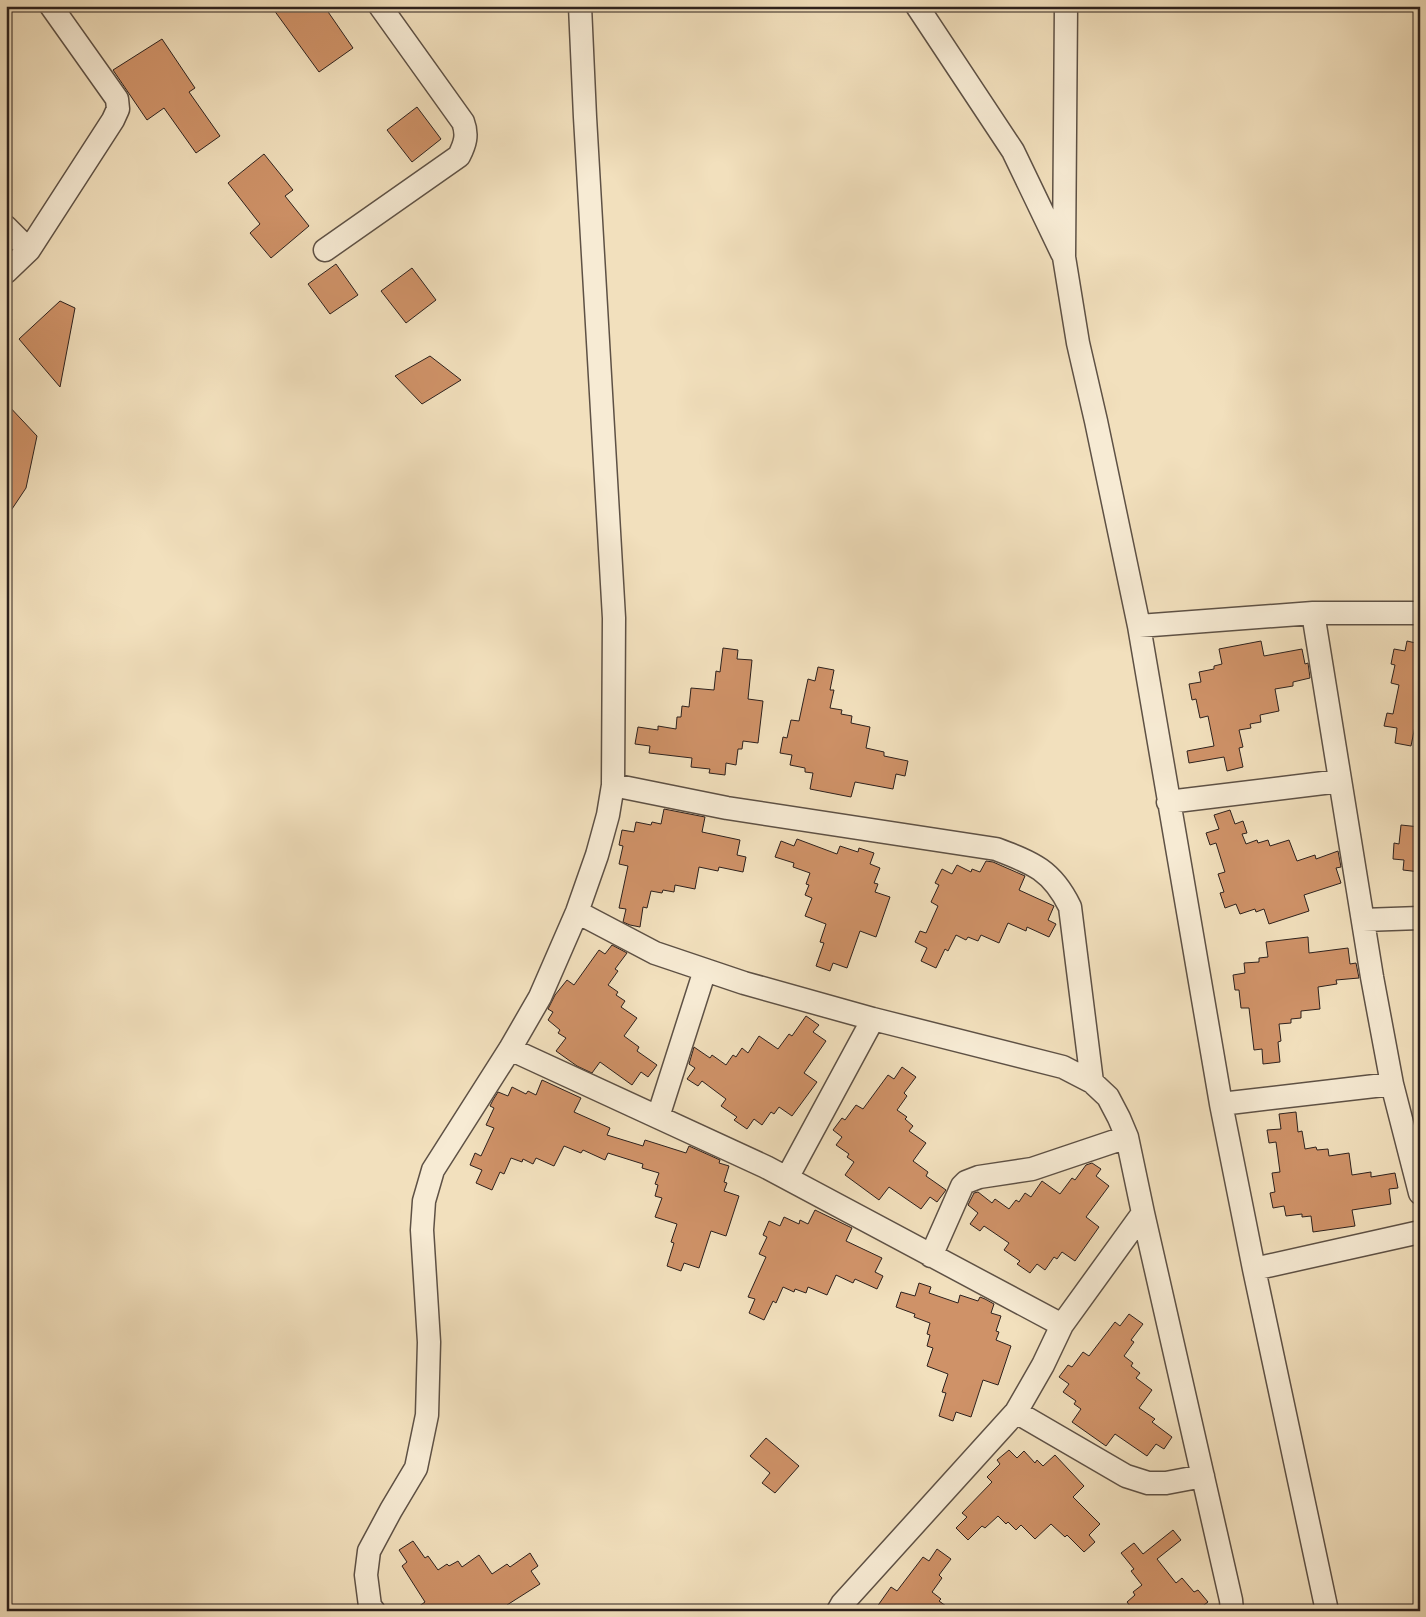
<svg xmlns="http://www.w3.org/2000/svg" width="1426" height="1617" viewBox="0 0 1426 1617" font-family="'IM FELL Double Pica',serif">
  <rect width="100%" height="100%" fill="#f2e0bd"/>
  <filter id="stains"><feTurbulence type="fractalNoise" baseFrequency=".004" numOctaves="4"/><feColorMatrix values="0 0 0 0 .2 0 0 0 0 .09 0 0 0 0 .02 0 0 0 .5 -.17"/></filter>
  <radialGradient id="worn" r=".72"><stop offset=".6" stop-color="#630" stop-opacity="0"/><stop offset="1" stop-color="#630" stop-opacity=".3"/></radialGradient>
  <!-- building -->
  <path fill="#cf9268" stroke="#2d211d" d="M 271,6 L 324,6 L 353,48 L 319,72 Z
    M 162,39 L 195,88 L 189,92 L 220,136 L 196,153 L 164,108 L 147,120 L 113,70 Z
    M 417,107 L 441,139 L 412,162 L 387,130 Z
    M 264,154 L 293,190 L 285,196 L 309,226 L 271,258 L 250,233 L 260,224 L 228,183 Z
    M 336,264 L 358,295 L 330,314 L 308,284 Z
    M 412,268 L 436,300 L 406,323 L 381,291 Z
    M 60,301 L 75,308 L 60,387 L 19,339 Z
    M 430,356 L 461,380 L 422,404 L 395,376 Z
    M 6,403 L 37,436 L 26,488 L 6,518 Z
    M 1261,641 L 1264,656 L 1302,649 L 1305,664 L 1308,663 L 1310,678 L 1293,682 L 1293,686 L 1275,689 L 1279,711 L 1260,715 L 1261,722 L 1250,724 L 1251,728 L 1239,730 L 1243,747 L 1239,748 L 1243,767 L 1227,771 L 1224,757 L 1189,763 L 1187,751 L 1214,746 L 1208,716 L 1200,718 L 1196,699 L 1192,700 L 1189,684 L 1201,682 L 1199,672 L 1214,669 L 1214,666 L 1222,664 L 1219,649 Z
    M 1407,641 L 1420,644 L 1420,727 L 1415,726 L 1411,746 L 1395,743 L 1397,728 L 1384,726 L 1387,713 L 1393,714 L 1399,685 L 1391,683 L 1395,665 L 1391,664 L 1394,649 L 1405,651 Z
    M 723,648 L 738,650 L 737,659 L 752,660 L 748,699 L 763,701 L 758,743 L 743,741 L 742,749 L 738,749 L 736,765 L 726,763 L 725,775 L 709,773 L 710,769 L 691,767 L 692,758 L 649,753 L 650,746 L 635,744 L 638,727 L 658,730 L 658,726 L 676,729 L 677,717 L 681,717 L 682,706 L 689,707 L 691,688 L 714,690 L 716,671 L 720,672 Z
    M 818,667 L 834,670 L 830,690 L 834,690 L 830,708 L 842,710 L 841,714 L 852,716 L 851,723 L 870,727 L 866,748 L 884,752 L 884,756 L 908,761 L 905,776 L 896,774 L 893,789 L 855,782 L 851,797 L 810,789 L 813,773 L 805,772 L 805,768 L 790,765 L 792,755 L 780,753 L 783,737 L 787,738 L 791,720 L 799,721 L 808,679 L 815,681 Z
    M 664,809 L 705,817 L 702,832 L 740,840 L 737,855 L 746,857 L 743,872 L 719,867 L 718,871 L 699,867 L 695,889 L 675,885 L 674,892 L 663,890 L 662,893 L 651,891 L 647,908 L 643,907 L 640,927 L 630,925 L 623,922 L 626,909 L 619,908 L 628,866 L 619,864 L 623,846 L 619,845 L 622,830 L 634,832 L 636,822 L 651,825 L 652,822 L 661,824 Z
    M 1230,810 L 1235,824 L 1243,821 L 1247,833 L 1242,834 L 1246,844 L 1257,840 L 1258,843 L 1268,840 L 1270,846 L 1289,840 L 1297,861 L 1315,855 L 1316,859 L 1338,851 L 1341,867 L 1336,868 L 1341,883 L 1304,895 L 1309,911 L 1269,924 L 1264,909 L 1256,912 L 1255,909 L 1240,914 L 1236,904 L 1225,908 L 1220,893 L 1224,892 L 1218,874 L 1225,872 L 1216,843 L 1210,845 L 1206,833 L 1219,829 L 1214,815 Z
    M 1401,825 L 1420,827 L 1420,872 L 1403,870 L 1404,860 L 1393,859 L 1394,843 L 1399,844 Z
    M 797,839 L 837,854 L 840,846 L 858,852 L 859,848 L 874,853 L 870,864 L 880,868 L 874,883 L 878,884 L 875,892 L 890,897 L 876,937 L 860,931 L 847,968 L 833,963 L 830,971 L 816,966 L 824,943 L 820,942 L 826,924 L 805,916 L 812,898 L 805,895 L 809,885 L 806,884 L 810,873 L 793,867 L 794,863 L 775,857 L 781,841 L 794,846 Z
    M 986,861 L 993,862 L 1025,876 L 1019,890 L 1054,906 L 1048,920 L 1056,924 L 1049,937 L 1027,927 L 1026,931 L 1008,923 L 999,943 L 981,935 L 978,941 L 968,937 L 966,940 L 956,935 L 948,951 L 945,949 L 936,968 L 921,961 L 927,948 L 915,942 L 920,931 L 926,933 L 938,906 L 931,902 L 939,885 L 935,883 L 942,869 L 952,874 L 957,865 L 971,872 L 972,869 L 980,872 Z
    M 1308,937 L 1309,953 L 1348,948 L 1350,964 L 1356,963 L 1359,978 L 1336,980 L 1337,984 L 1318,987 L 1320,1009 L 1301,1011 L 1301,1018 L 1291,1019 L 1291,1023 L 1279,1024 L 1281,1041 L 1278,1042 L 1280,1062 L 1263,1064 L 1262,1049 L 1254,1050 L 1249,1008 L 1241,1008 L 1239,990 L 1235,990 L 1233,975 L 1245,973 L 1244,963 L 1259,962 L 1259,958 L 1268,957 L 1266,942 Z
    M 612,945 L 627,953 L 615,969 L 618,971 L 608,985 L 618,992 L 616,995 L 625,1001 L 621,1007 L 637,1018 L 624,1036 L 639,1047 L 637,1051 L 657,1065 L 648,1077 L 641,1072 L 632,1085 L 600,1062 L 592,1073 L 577,1066 L 556,1051 L 566,1038 L 558,1033 L 560,1030 L 548,1020 L 553,1012 L 548,1009 L 555,995 L 567,980 L 574,985 L 599,950 L 605,954 Z
    M 806,1016 L 819,1025 L 813,1032 L 826,1041 L 804,1073 L 817,1082 L 792,1116 L 779,1107 L 774,1114 L 771,1112 L 762,1125 L 754,1119 L 747,1129 L 734,1120 L 737,1117 L 721,1106 L 726,1099 L 702,1081 L 698,1086 L 687,1079 L 695,1068 L 689,1064 L 694,1047 L 710,1058 L 712,1055 L 726,1065 L 733,1055 L 736,1057 L 742,1048 L 748,1053 L 759,1036 L 778,1049 L 789,1034 L 792,1036 Z
    M 902,1067 L 916,1077 L 904,1093 L 907,1096 L 897,1110 L 907,1117 L 905,1119 L 913,1126 L 909,1131 L 926,1143 L 913,1161 L 928,1172 L 926,1176 L 946,1190 L 937,1202 L 930,1197 L 921,1209 L 889,1187 L 879,1200 L 845,1175 L 854,1162 L 847,1157 L 849,1154 L 836,1145 L 842,1137 L 833,1130 L 842,1118 L 845,1120 L 856,1105 L 863,1109 L 888,1075 L 894,1079 Z
    M 542,1080 L 581,1098 L 574,1112 L 610,1128 L 607,1135 L 643,1146 L 645,1140 L 686,1153 L 689,1146 L 720,1160 L 719,1163 L 729,1166 L 724,1182 L 727,1183 L 724,1191 L 739,1196 L 726,1236 L 711,1231 L 699,1268 L 684,1263 L 681,1271 L 667,1266 L 674,1243 L 671,1242 L 677,1224 L 655,1217 L 662,1198 L 655,1196 L 658,1185 L 655,1184 L 659,1173 L 642,1168 L 643,1164 L 608,1153 L 605,1160 L 583,1150 L 581,1153 L 564,1146 L 554,1166 L 536,1158 L 533,1164 L 523,1159 L 522,1162 L 511,1158 L 504,1174 L 500,1172 L 492,1190 L 476,1183 L 482,1170 L 470,1165 L 475,1153 L 481,1156 L 494,1128 L 486,1125 L 494,1108 L 490,1106 L 493,1100 L 498,1092 L 508,1096 L 512,1087 L 526,1094 L 528,1091 L 536,1095 Z
    M 1296,1112 L 1298,1132 L 1302,1131 L 1305,1149 L 1316,1147 L 1317,1150 L 1328,1149 L 1329,1156 L 1349,1153 L 1352,1175 L 1371,1172 L 1371,1177 L 1395,1173 L 1398,1188 L 1389,1189 L 1391,1204 L 1352,1210 L 1355,1226 L 1313,1232 L 1311,1216 L 1302,1217 L 1302,1214 L 1286,1216 L 1284,1206 L 1273,1208 L 1270,1193 L 1275,1192 L 1272,1173 L 1280,1172 L 1276,1142 L 1269,1143 L 1267,1130 L 1281,1129 L 1279,1114 Z
    M 1092,1163 L 1101,1169 L 1096,1176 L 1109,1186 L 1086,1217 L 1099,1227 L 1075,1261 L 1062,1252 L 1057,1259 L 1054,1257 L 1045,1270 L 1037,1264 L 1030,1273 L 1017,1264 L 1020,1261 L 1004,1250 L 1009,1243 L 984,1226 L 980,1231 L 970,1224 L 978,1213 L 968,1205 L 974,1193 L 978,1192 L 992,1203 L 995,1199 L 1009,1209 L 1016,1200 L 1019,1202 L 1025,1193 L 1031,1197 L 1042,1181 L 1060,1194 L 1072,1178 L 1075,1180 L 1086,1165 Z
    M 815,1210 L 852,1228 L 846,1241 L 882,1258 L 875,1272 L 883,1276 L 877,1289 L 855,1279 L 853,1283 L 836,1275 L 827,1295 L 808,1287 L 806,1293 L 795,1289 L 794,1292 L 783,1287 L 776,1303 L 773,1301 L 764,1320 L 749,1313 L 755,1299 L 748,1297 L 766,1257 L 759,1254 L 767,1237 L 763,1235 L 769,1221 L 780,1226 L 784,1217 L 799,1224 L 800,1220 L 808,1224 Z
    M 919,1283 L 931,1287 L 929,1293 L 958,1303 L 960,1295 L 978,1301 L 980,1297 L 985,1299 L 994,1304 L 991,1313 L 1001,1316 L 996,1331 L 999,1332 L 996,1340 L 1011,1346 L 998,1385 L 983,1380 L 971,1417 L 956,1412 L 953,1421 L 939,1416 L 946,1393 L 942,1392 L 948,1374 L 927,1366 L 933,1348 L 927,1346 L 930,1335 L 927,1334 L 930,1323 L 914,1317 L 915,1314 L 896,1307 L 901,1292 L 915,1296 Z
    M 1129,1314 L 1143,1324 L 1131,1340 L 1134,1342 L 1124,1356 L 1133,1363 L 1131,1366 L 1140,1373 L 1136,1378 L 1152,1390 L 1139,1408 L 1155,1419 L 1152,1422 L 1172,1437 L 1164,1449 L 1156,1444 L 1147,1456 L 1115,1434 L 1106,1446 L 1072,1422 L 1081,1409 L 1074,1404 L 1076,1401 L 1063,1392 L 1069,1384 L 1059,1377 L 1068,1365 L 1072,1367 L 1083,1352 L 1089,1356 L 1115,1322 L 1120,1326 Z
    M 766,1438 L 799,1466 L 775,1493 L 762,1483 L 770,1473 L 750,1456 Z
    M 1009,1450 L 1017,1458 L 1024,1451 L 1035,1463 L 1037,1460 L 1043,1466 L 1055,1455 L 1084,1486 L 1073,1497 L 1100,1524 L 1089,1535 L 1095,1542 L 1084,1552 L 1067,1535 L 1065,1537 L 1051,1524 L 1035,1539 L 1021,1525 L 1016,1530 L 1008,1522 L 1006,1524 L 998,1516 L 985,1528 L 982,1526 L 968,1540 L 956,1528 L 967,1517 L 962,1513 L 992,1482 L 987,1477 L 1000,1464 L 997,1460 Z
    M 1173,1530 L 1181,1540 L 1157,1559 L 1176,1583 L 1182,1578 L 1194,1592 L 1198,1590 L 1208,1602 L 1196,1611 L 1134,1611 L 1127,1602 L 1135,1595 L 1133,1592 L 1142,1585 L 1131,1571 L 1134,1569 L 1121,1553 L 1134,1543 L 1143,1554 Z
    M 413,1541 L 425,1558 L 428,1556 L 438,1570 L 447,1564 L 449,1566 L 458,1561 L 462,1567 L 479,1555 L 492,1574 L 507,1564 L 510,1567 L 530,1553 L 538,1566 L 531,1571 L 540,1584 L 507,1605 L 511,1611 L 412,1611 L 425,1602 L 402,1566 L 407,1562 L 399,1550 Z
    M 937,1549 L 951,1559 L 939,1575 L 942,1578 L 932,1592 L 941,1599 L 939,1601 L 953,1611 L 874,1611 L 891,1587 L 897,1591 L 923,1557 L 929,1561 Z"/>
  <g fill="none" stroke-linecap="round" stroke-linejoin="round">
    <!-- minor casing -->
    <g stroke="#5e5145" stroke-width="25">
      <path id="minor" d="M 917,6 L 1013,151 L 1062,253
        M 1066,6 L 1064,257 L 1078,343 L 1096,421 L 1139,626 L 1221,1104 L 1254,1269 L 1327,1611
        M 6,227 L 29,250
        M 325,250 L 459,156 C 465,144 468,135 463,122 L 380,6
        M 6,272 L 29,250 L 113,120 L 118,109 L 117,99 L 51,6
        M 1313,613 L 1372,977 L 1392,1084 L 1420,1193
        M 1139,626 L 1313,613 L 1420,613
        M 613,785 L 727,808 L 996,849 C 1033,863 1052,870 1070,907 L 1092,1082
        M 1168,802 L 1340,781
        M 577,912 L 655,953 L 744,983 L 873,1019 L 1063,1067 L 1092,1082 L 1108,1097 L 1119,1118 L 1127,1137 L 1143,1213 L 1231,1600 L 1232,1611
        M 1363,920 L 1420,918
        M 510,1049 L 766,1167 L 1062,1325
        M 1221,1104 L 1392,1084
        M 658,1117 L 705,970
        M 787,1178 L 873,1019
        M 931,1256 L 962,1186 L 966,1182 L 979,1177 L 1032,1169 L 1127,1137
        M 1254,1269 L 1420,1232
        M 1016,1412 L 1126,1476 L 1148,1483 L 1166,1483 L 1203,1476
        M 374,1611 L 370,1606 L 366,1575 L 369,1551 L 391,1510 L 416,1468 L 427,1415 L 429,1342 L 422,1230 L 424,1201 L 433,1170 L 510,1049 L 540,997 L 577,912 L 597,855 L 608,815 L 613,785 L 614,618 L 585,117 L 580,6
        M 838,1611 L 842,1604 L 1016,1412 L 1043,1365 L 1062,1325 L 1143,1213"/>
    </g>
    <!-- minor -->
    <use href="#minor" stroke="#f7ebd4" stroke-width="22"/>
  </g>
  <!-- margin -->
  <rect width="1426" height="1617" fill="none" stroke="#f2e0bd" stroke-width="25"/>
  <rect x="8" y="8" width="1411" height="1602" fill="none" stroke="#2d211d" stroke-width="2.5"/>
  <rect x="12" y="12" width="1401" height="1592" fill="none" stroke="#2d211d"/>
  <rect width="100%" height="100%" filter="url(#stains)"/>
  <rect width="100%" height="100%" fill="url(#worn)"/>
</svg>
